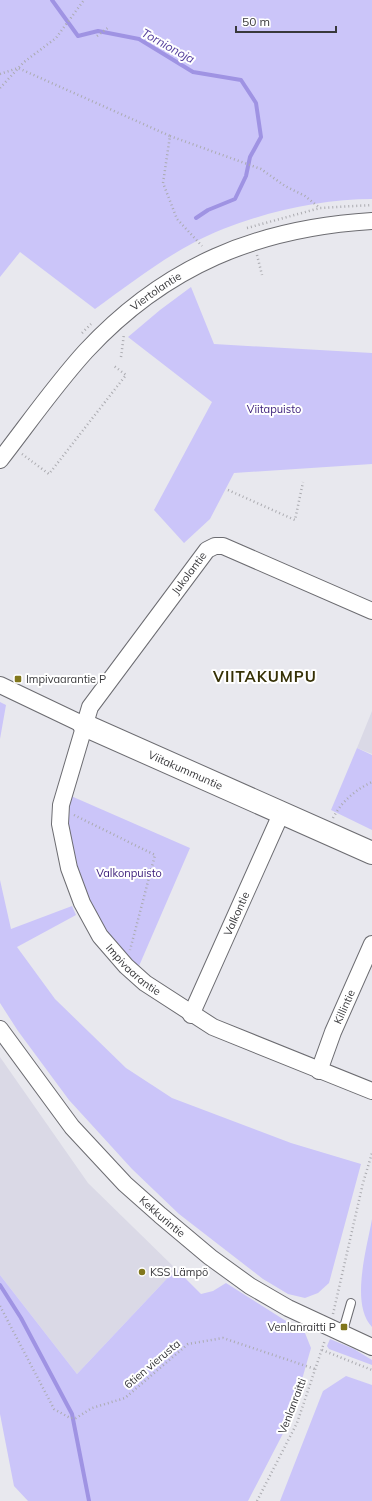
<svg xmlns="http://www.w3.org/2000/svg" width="372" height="1501" viewBox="0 0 372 1501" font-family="Mulish,sans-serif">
  <rect width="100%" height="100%" fill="#e8e8ee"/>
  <!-- built -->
  <path fill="#dad9e6" d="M 372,711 L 372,754 L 357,748 Z
    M 0,1057 L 88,1183 L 176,1269 L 77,1374 L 0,1275 Z"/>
  <!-- green -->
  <path fill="#cbc5f9" d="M 0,0 L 372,0 L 372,199 C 315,199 244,216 193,243 C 159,261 127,286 95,309 L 20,252 L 0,277 Z
    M 191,287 L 214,344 L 372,353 L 372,464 L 234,473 L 210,519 L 184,543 L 154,510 L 212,402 L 128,337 L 160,310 Z
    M 0,702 L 6,705 L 0,739 Z
    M 357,748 L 372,755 L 372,830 L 331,810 Z
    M 71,796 L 190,848 L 139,966 C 106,940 76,884 70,842 C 68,827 69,812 71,796 Z
    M 0,880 L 11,929 L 72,906 L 76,915 L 17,947 L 55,999 L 126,1068 L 172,1098 L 291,1143 L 361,1164 L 329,1283 L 318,1293 L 305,1298 L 288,1294 L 263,1279 L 179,1214 L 132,1169 L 69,1100 L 18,1031 L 0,1003 Z
    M 372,1219 L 372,1327 C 350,1304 367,1248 372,1219 Z
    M 176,1269 L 201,1294 L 213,1291 L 226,1283 L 305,1333 L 311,1348 L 291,1418 L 248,1501 L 28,1501 L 14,1486 L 0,1414 L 0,1275 L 77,1374 Z
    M 330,1339 L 354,1349 L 372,1360 L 372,1365 L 329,1349 L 327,1346 Z
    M 346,1376 L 372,1385 L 372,1501 L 280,1501 L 323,1391 Z"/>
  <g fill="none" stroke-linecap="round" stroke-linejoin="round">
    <!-- stream -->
    <path stroke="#9f93e3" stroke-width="4" d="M 52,0 L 78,36 L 98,31 L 139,39 L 193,72 L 241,80 L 256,103 L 261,137 L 250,157 L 246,176 L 235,199 L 208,210 L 196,218
      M 0,1285 L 21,1318 L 72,1414 L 89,1501"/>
    <!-- lane casing -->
    <g stroke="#6c6c71" stroke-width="10">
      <path id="lane" d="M 342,1334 L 351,1303"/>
    </g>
    <!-- street casing -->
    <g stroke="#6c6c71" stroke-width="18">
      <g id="street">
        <path id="s1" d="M 0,460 C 28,424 55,385 86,351 C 165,266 257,228 372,221"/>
        <path id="s2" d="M 372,611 L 223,546 L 215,546 L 207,550 L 90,707 L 61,805 L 60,824 L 69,868 L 82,903 L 100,936 L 126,966 L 145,983 L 213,1027 L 372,1091"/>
        <path d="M 0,685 L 84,725"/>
        <path id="s3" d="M 191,1015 L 281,814"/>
        <path id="s4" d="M 0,1029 L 72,1127 L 125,1184 L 160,1215 L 210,1257 L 250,1286 L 288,1308 L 372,1347"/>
        <path id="s5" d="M 319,1071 L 333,1032 L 372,944"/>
      </g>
    </g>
    <!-- secondary casing -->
    <g stroke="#6c6c71" stroke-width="24">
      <g id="secondary">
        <path id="s6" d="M 84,725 L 372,853"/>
      </g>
    </g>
    <!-- path -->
    <path stroke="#ababb0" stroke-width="2.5" stroke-dasharray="1 3" stroke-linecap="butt" d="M 97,36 L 109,27
      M 0,74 L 18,68 L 170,136 L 163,183 L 177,219 L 202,246
      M 0,88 L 24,62 L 56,38 L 84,0
      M 170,136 L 261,169 L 285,186 L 305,196 L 320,208
      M 247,228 L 320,208 L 372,205
      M 257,255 L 262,275
      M 82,333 L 91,324
      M 121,357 L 124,334
      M 22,454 L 49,474 L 126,375 L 114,366
      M 228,490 L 295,520 L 303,482
      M 74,815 L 155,855 L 130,950
      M 333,818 C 342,801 355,790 372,782
      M 0,1306 L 54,1409 L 70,1418 L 76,1418 L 92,1408 L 125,1398 L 188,1344 L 223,1338 L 315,1369
      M 333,1314 L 363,1183 L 372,1153
      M 322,1350 L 372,1370
      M 257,1501 L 297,1423 L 325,1340"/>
    <!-- lane -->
    <use href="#lane" stroke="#fff" stroke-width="8"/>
    <!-- street -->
    <use href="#street" stroke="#fff" stroke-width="16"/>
    <!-- secondary -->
    <use href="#secondary" stroke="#fff" stroke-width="22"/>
  </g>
  <!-- markers -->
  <g fill="#81771c" stroke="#fff" stroke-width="1.5">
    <rect x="14" y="675" width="8" height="8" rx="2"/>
    <circle cx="142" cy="1272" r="4"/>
    <rect x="340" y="1323" width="8" height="8" rx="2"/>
  </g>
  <g text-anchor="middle" stroke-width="4" stroke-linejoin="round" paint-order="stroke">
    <!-- street labels -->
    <g font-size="11" fill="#39393c" stroke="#fff">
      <text dy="4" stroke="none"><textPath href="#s1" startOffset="231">Viertolantie</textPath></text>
      <text transform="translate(189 573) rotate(-53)" y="4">Jukolantie</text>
      <text dy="4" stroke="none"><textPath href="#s6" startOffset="111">Viitakummuntie</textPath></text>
      <text dy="4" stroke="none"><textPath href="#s3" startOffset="111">Valkontie</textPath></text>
      <text dy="4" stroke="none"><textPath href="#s2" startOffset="664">Impivaarantie</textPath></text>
      <text dy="4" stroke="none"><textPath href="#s5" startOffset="69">Killintie</textPath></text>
      <text dy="4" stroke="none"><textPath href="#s4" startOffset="249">Kekkurintie</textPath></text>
      <text transform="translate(152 1364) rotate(-40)" y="4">6tien vierusta</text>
      <text transform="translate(292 1406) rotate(-69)" y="4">Venlanraitti</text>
    </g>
    <!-- park labels -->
    <g font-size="11" fill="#381b78" stroke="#fff">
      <text x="274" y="413">Viitapuisto</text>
      <text x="129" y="877">Valkonpuisto</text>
    </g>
    <!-- poi labels -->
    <g font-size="11" fill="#39393c" stroke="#fff" text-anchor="start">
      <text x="26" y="683">Impivaarantie P</text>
      <text x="150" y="1276">KSS Lämpö</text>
      <text x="336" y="1331" text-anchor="end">Venlanraitti P</text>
    </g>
    <!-- water labels -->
    <g font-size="12" font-style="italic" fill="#543e9c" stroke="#fff">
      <text transform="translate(168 46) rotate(29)" y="4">Tornionoja</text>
    </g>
    <!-- district labels -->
    <g font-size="15" font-weight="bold" letter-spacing="1" fill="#363106" stroke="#fff">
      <text x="265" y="682">VIITAKUMPU</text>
    </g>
  </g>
  <!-- scale -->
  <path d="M236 26v6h100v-6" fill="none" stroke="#39393c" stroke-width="2"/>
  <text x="242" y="26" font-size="12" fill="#39393c" stroke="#ffffff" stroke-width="3" paint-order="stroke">50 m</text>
</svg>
